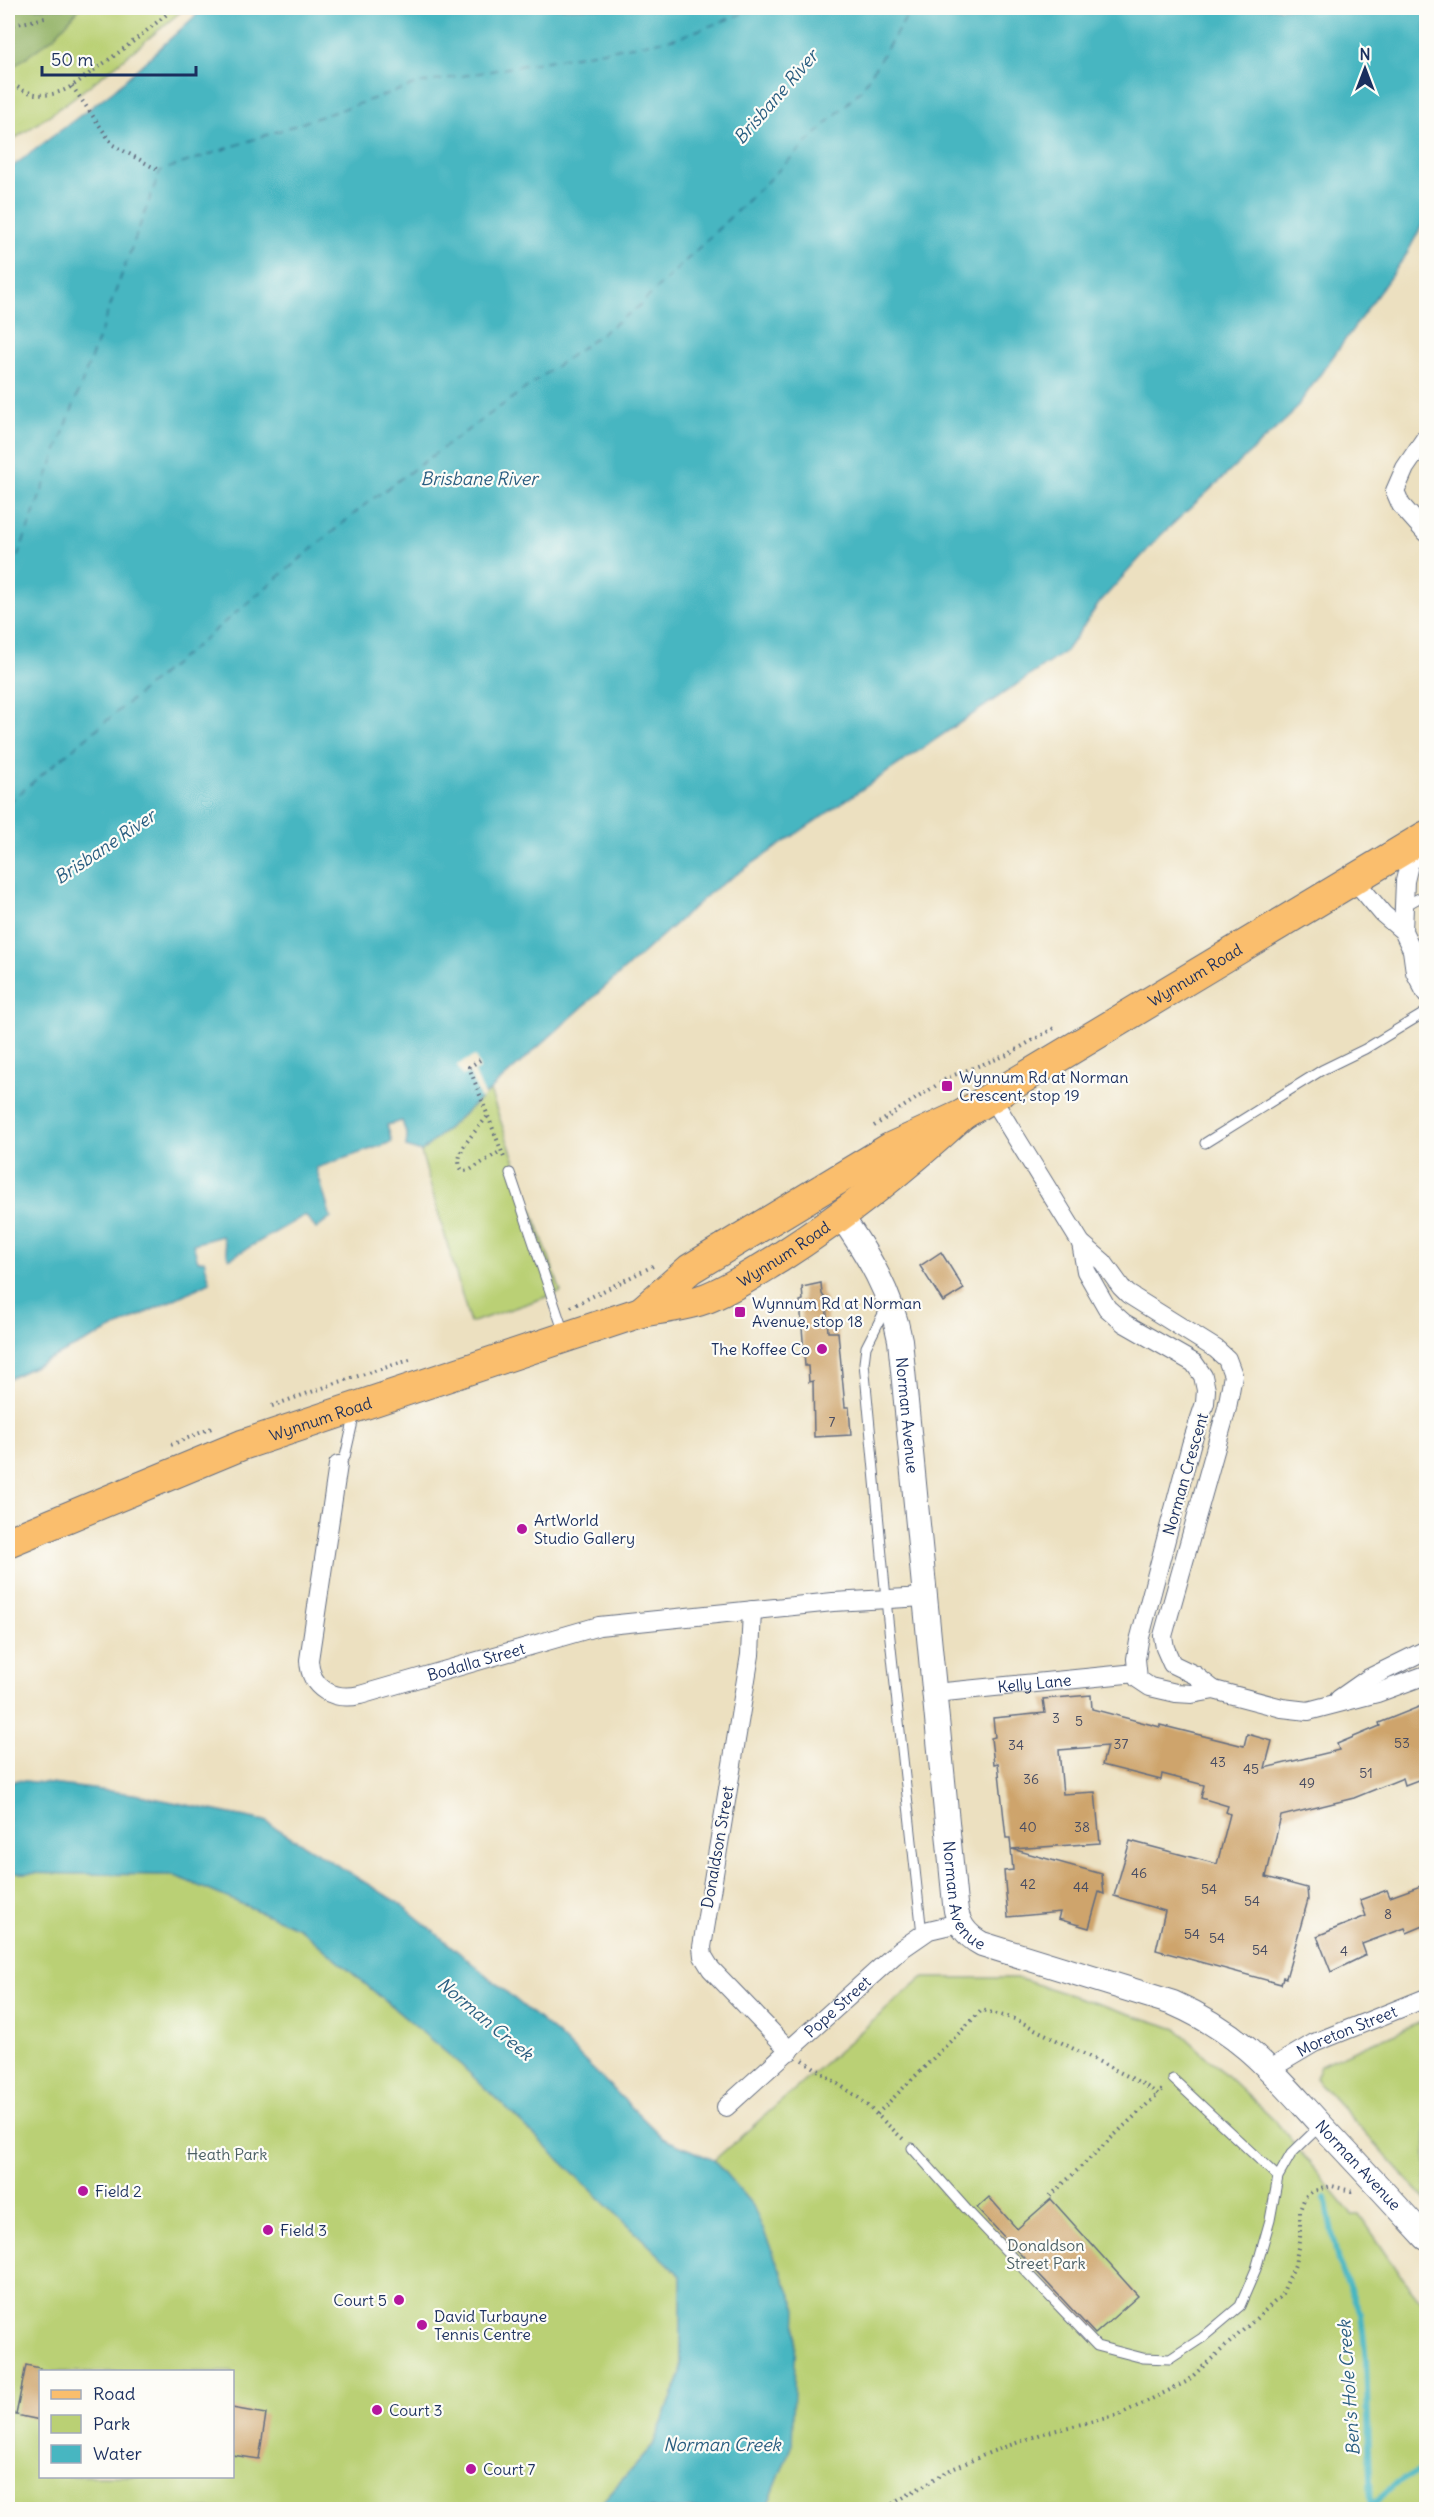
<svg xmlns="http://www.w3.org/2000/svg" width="1434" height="2517" viewBox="0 0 1434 2517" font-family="Delius,sans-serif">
  <rect width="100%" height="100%" fill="#fdfcf7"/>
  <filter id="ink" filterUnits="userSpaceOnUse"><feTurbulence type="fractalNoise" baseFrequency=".0167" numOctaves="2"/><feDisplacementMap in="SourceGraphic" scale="12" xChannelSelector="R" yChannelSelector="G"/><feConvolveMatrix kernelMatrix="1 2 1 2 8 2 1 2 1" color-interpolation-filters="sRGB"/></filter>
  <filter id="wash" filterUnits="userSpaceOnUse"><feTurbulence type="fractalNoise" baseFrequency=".008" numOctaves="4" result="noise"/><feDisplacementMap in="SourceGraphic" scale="24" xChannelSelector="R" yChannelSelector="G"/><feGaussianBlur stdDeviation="1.35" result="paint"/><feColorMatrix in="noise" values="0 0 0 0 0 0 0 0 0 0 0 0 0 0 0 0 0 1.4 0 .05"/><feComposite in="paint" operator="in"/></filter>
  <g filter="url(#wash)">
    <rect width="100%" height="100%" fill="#ece0c0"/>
    <!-- green -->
    <path fill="#bad074" stroke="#6a8069" stroke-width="1.5" fill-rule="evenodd" d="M 8,8 L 185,8 C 128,56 71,103 8,143 Z
      M 490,1091 L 561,1292 L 470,1323 L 421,1152 Z
      M 8,1873 L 173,1875 L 299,1928 L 461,2065 L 681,2276 L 681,2374 L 653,2445 L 596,2509 L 8,2510 ZM 40,2372 L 232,2372 L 232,2476 L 40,2476 Z
      M 922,1978 L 1017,1978 L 1177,2029 L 1277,2123 L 1352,2215 L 1359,2215 L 1395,2268 L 1426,2307 L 1426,2509 L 766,2509 L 792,2444 L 753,2206 L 714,2160 Z
      M 1426,2020 L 1426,2200 L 1315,2078 L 1320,2065 Z"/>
    <!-- forest -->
    <path fill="#93b266" stroke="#577062" stroke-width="1.5" d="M 8,8 L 80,8 L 54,37 L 10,69 L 8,65 Z"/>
    <!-- water -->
    <path fill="#47b6c1" stroke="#317290" stroke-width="1.5" d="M 204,8 L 1426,8 L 1426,218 L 1406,255 L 1291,415 L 1161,535 L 1100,602 L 1066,651 L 712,891 L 421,1152 L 406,1147 L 407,1136 L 402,1121 L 387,1125 L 392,1142 L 316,1168 L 331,1218 L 316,1229 L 305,1215 L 229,1259 L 222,1236 L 193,1244 L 198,1261 L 204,1260 L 210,1282 L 8,1379 L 8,170 L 114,90 Z
      M 17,1780 L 134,1794 L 265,1821 L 402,1905 L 558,2035 L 664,2139 L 714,2160 L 753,2206 L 797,2309 L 792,2444 L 766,2509 L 596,2509 L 653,2445 L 681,2374 L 681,2276 L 461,2065 L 299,1928 L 173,1875 L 8,1873 L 8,1784 Z"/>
    <!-- pier -->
    <path fill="#ece0c0" d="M 475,1056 L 480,1069 L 474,1072 L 485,1096 L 481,1100 L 469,1073 L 462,1076 L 457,1065 Z"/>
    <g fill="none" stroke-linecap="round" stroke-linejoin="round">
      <!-- stream -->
      <path stroke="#47b6c1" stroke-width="6" d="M 1325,2198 L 1338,2262 L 1361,2314 L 1366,2360 L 1371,2510
        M 1371,2509 C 1384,2488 1406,2479 1426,2466"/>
      <!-- ferry -->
      <path stroke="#2a5e81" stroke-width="1.5" stroke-dasharray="8 6" stroke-linecap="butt" d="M 8,583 L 160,171 L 417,84 L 677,38 L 758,8
        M 8,803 L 367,503 L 638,307 L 861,90 L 912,8"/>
    </g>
    <g id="blocks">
      <!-- building -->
      <path fill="#cea46c" d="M 941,1252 L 964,1289 L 943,1302 L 920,1266 Z
        M 821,1283 L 822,1294 L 826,1300 L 828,1332 L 838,1332 L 845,1407 L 849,1407 L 851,1435 L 814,1437 L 813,1381 L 809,1382 L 808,1366 L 805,1366 L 800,1301 L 803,1300 L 802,1287 Z
        M 1091,1695 L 1092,1709 L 1160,1727 L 1160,1725 L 1244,1746 L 1247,1734 L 1272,1741 L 1265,1768 L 1339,1750 L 1337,1744 L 1380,1726 L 1379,1723 L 1426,1704 L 1426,1777 L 1405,1785 L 1403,1778 L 1354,1798 L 1281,1816 L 1266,1877 L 1307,1888 L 1308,1900 L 1286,1978 L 1283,1977 L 1281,1984 L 1156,1950 L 1165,1911 L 1114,1896 L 1130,1841 L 1217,1864 L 1230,1814 L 1226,1812 L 1228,1806 L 1201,1798 L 1204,1785 L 1162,1774 L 1161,1780 L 1102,1765 L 1107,1746 L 1059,1750 L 1063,1794 L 1095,1792 L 1100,1843 L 1012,1849 L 1102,1874 L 1104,1894 L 1099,1892 L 1089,1928 L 1058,1919 L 1060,1912 L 1008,1917 L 1004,1871 L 1013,1870 L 1010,1838 L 1006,1838 L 998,1763 L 994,1764 L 991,1738 L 995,1737 L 993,1718 L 1045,1713 L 1043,1699 Z
        M 1426,1884 L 1426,1925 L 1407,1933 L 1405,1928 L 1362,1944 L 1366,1955 L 1331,1972 L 1317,1936 L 1366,1916 L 1360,1900 L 1387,1890 L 1390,1897 Z
        M 989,2197 L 1017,2229 L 1051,2199 L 1138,2296 L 1095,2334 L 977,2208 Z
        M 26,2365 L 40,2368 L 40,2420 L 16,2415 Z
        M 232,2408 L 266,2414 L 259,2459 L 232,2455 Z"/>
    </g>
  </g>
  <g filter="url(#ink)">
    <use href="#blocks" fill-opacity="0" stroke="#646d80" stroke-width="1.5"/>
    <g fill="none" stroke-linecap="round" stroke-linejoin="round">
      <!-- service casing -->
      <g stroke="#646d80" stroke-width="11">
        <path id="service" d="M 1403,907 L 1426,894
          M 1205,1143 L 1322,1070 L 1365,1049 L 1426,1012
          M 510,1173 L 564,1333
          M 887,1306 L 866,1347 L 864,1363 L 888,1620 L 922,1934
          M 338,1465 L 345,1457 L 355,1413
          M 1173,2079 L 1278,2177
          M 912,2148 L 968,2211 L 1097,2346 L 1143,2358 L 1170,2359 L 1202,2338 L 1240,2306 L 1256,2269 L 1270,2220 L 1278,2177 L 1291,2154 L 1321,2125"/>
      </g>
      <!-- minor casing -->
      <g stroke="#646d80" stroke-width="20">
        <g id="minor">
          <path d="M 1426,437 L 1405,468 L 1395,491 L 1401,505 L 1426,533"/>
          <path d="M 1348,883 L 1362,889 L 1383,914 L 1403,931 L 1412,950 L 1415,972 L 1426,993"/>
          <path d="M 1403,931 L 1405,881 L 1414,844"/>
          <path d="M 991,1097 L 1081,1243 L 1103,1262 L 1121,1287 L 1128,1294 L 1216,1349 L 1227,1359 L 1233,1375 L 1227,1408 L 1163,1636 L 1165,1648 L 1172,1664 L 1195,1675 L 1214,1690"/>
          <path d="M 1081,1243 L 1086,1271 L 1107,1308 L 1124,1323 L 1194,1363 L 1203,1376 L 1206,1390 L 1205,1403 L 1191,1445 L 1139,1641 L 1136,1659 L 1138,1679 L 1150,1687 L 1176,1693 L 1192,1694 L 1214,1690 L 1282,1708 L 1308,1711 L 1377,1693 L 1426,1675"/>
          <path id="s1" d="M 338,1465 L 309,1660 C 310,1689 334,1701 360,1695 L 599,1626 L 833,1602 L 925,1597"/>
          <path d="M 752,1610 L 750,1655 L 702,1947 L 703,1956 L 711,1969 L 790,2051"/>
          <path id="s2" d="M 935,1693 L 1136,1673"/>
          <path d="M 1339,1699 L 1369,1678 L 1426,1650"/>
          <path id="s3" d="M 1270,2069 L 1314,2043 L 1426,1998"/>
          <path id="s4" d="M 726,2107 L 900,1950 L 929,1930 L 959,1923"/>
        </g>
      </g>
      <!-- tertiary casing -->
      <g stroke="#646d80" stroke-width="26">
        <g id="tertiary">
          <path id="s5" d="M 841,1216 C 868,1255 891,1292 900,1340 L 955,1904 C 957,1923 965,1935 982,1944 L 1173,2003 C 1244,2034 1273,2073 1323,2127 C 1358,2164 1392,2201 1426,2238"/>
        </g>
      </g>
      <!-- primary casing -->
      <g stroke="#646d80" stroke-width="32">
        <g id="primary">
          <path id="s6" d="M 641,1312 L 690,1269 L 890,1148 L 962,1115 L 1426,836"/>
          <path id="s7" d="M 8,1542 L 242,1445 L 641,1312 C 663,1308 686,1306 707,1298 C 732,1288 756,1272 779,1258 C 844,1216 905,1168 962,1115"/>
        </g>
      </g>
      <!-- path -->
      <path stroke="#646d80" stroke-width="4" stroke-dasharray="1.5 4.5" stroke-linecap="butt" d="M 8,26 L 45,18
        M 8,80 C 21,92 41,99 59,92 C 72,88 83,78 94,70 C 122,51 148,30 174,8
        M 72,86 L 113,145 L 160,171
        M 480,1060 L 469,1067 L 505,1160
        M 487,1117 C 477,1130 449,1156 463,1171 L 470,1170 L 501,1151
        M 874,1126 L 949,1077 L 1007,1055 L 1054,1028
        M 571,1307 L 653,1266
        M 272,1406 L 339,1382 L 413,1359
        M 171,1445 L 214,1427
        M 803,2060 L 859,2098 L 903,2139
        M 877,2114 L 982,2010 L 1015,2019 L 1143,2084 L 1158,2094 L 1164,2088
        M 1050,2196 L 1158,2094
        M 882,2510 L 950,2470 L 991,2452 L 1044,2433 L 1119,2415 L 1186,2382 L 1281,2296 L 1295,2265 L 1300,2236 L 1300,2210 L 1305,2197 L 1313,2191 L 1332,2186 L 1351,2191 L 1354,2190"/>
      <!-- service -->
      <use href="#service" stroke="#fff" stroke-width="9"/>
      <!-- minor -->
      <use href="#minor" stroke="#fff" stroke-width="18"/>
      <!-- tertiary -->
      <use href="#tertiary" stroke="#fff" stroke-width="24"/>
      <!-- primary -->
      <use href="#primary" stroke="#fabe6d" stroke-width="30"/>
    </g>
  </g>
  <!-- markers -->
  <g fill="#b5179e" stroke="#fdfcf7" stroke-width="2">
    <rect x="941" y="1080" width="12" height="12" rx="3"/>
    <rect x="734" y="1306" width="12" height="12" rx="3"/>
    <circle cx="822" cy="1349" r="6"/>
    <circle cx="522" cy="1529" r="6"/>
    <circle cx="83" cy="2191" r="6"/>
    <circle cx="268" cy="2230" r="6"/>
    <circle cx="399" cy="2300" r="6"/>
    <circle cx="422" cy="2325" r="6"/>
    <circle cx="377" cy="2410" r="6"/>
    <circle cx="471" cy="2469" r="6"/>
  </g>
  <g text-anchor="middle" stroke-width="4.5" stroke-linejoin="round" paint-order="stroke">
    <!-- number labels -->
    <g font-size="14" fill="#484c62">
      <text x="832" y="1427">7</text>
      <text x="1056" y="1723">3</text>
      <text x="1079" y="1726">5</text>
      <text x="1402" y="1748">53</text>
      <text x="1121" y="1749">37</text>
      <text x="1016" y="1750">34</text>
      <text x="1218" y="1767">43</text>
      <text x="1251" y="1774">45</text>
      <text x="1366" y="1778">51</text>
      <text x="1031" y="1784">36</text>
      <text x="1307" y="1788">49</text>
      <text x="1028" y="1832">40</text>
      <text x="1082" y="1832">38</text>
      <text x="1139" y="1878">46</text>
      <text x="1028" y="1889">42</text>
      <text x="1081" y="1892">44</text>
      <text x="1209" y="1894">54</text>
      <text x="1252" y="1906">54</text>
      <text x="1388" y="1919">8</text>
      <text x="1192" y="1939">54</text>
      <text x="1217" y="1943">54</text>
      <text x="1260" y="1955">54</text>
      <text x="1344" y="1956">4</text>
    </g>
    <!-- street labels -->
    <g font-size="16" fill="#1b2f5e" stroke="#fdfcf7">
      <text dy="6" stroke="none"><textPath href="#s6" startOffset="650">Wynnum Road</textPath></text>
      <text dy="6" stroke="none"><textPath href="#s7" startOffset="830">Wynnum Road</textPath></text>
      <text dy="6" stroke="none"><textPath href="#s5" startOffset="214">Norman Avenue</textPath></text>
      <text dy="6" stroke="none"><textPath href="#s7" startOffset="336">Wynnum Road</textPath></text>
      <text transform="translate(1185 1474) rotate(-74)" y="6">Norman Crescent</text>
      <text dy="6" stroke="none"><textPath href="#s1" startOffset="390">Bodalla Street</textPath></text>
      <text dy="6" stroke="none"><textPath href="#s2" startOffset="100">Kelly Lane</textPath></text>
      <text transform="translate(717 1847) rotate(-80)" y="6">Donaldson Street</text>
      <text dy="6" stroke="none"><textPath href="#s5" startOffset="700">Norman Avenue</textPath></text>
      <text dy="6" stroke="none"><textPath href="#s4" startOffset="150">Pope Street</textPath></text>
      <text dy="6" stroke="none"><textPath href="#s3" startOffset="86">Moreton Street</textPath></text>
      <text dy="6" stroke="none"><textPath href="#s5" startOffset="1204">Norman Avenue</textPath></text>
    </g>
    <!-- poi labels -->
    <g font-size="16" fill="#1b2f5e" stroke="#fdfcf7" text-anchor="start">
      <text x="959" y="1083">Wynnum Rd at Norman<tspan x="959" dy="18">Crescent, stop 19</tspan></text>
      <text x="752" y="1309">Wynnum Rd at Norman<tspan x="752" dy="18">Avenue, stop 18</tspan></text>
      <text x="810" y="1355" text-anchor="end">The Koffee Co</text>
      <text x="534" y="1526">ArtWorld<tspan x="534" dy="18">Studio Gallery</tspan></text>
      <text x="95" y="2197">Field 2</text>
      <text x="280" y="2236">Field 3</text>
      <text x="387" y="2306" text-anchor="end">Court 5</text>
      <text x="434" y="2322">David Turbayne<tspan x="434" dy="18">Tennis Centre</tspan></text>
      <text x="389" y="2416">Court 3</text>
      <text x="483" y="2475">Court 7</text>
    </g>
    <!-- park labels -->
    <g font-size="16" fill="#4b5f65" stroke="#fdfcf7">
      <text x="227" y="2160">Heath Park</text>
      <text x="1046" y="2251">Donaldson<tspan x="1046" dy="18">Street Park</tspan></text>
    </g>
    <!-- water labels -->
    <g font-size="18" font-style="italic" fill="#2a5e81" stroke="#fdfcf7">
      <text transform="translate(776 97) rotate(-49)" y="6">Brisbane River</text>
      <text x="479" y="485">Brisbane River</text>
      <text transform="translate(105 847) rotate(-34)" y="6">Brisbane River</text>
      <text transform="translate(485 2019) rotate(40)" y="6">Norman Creek</text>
      <text transform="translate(1349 2388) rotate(-94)" y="6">Ben's Hole Creek</text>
      <text x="722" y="2451">Norman Creek</text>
    </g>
  </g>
  <!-- margin -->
  <rect width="1434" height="2517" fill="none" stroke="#fdfcf7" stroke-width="30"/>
  <!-- legend -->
  <rect x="39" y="2370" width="195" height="108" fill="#fdfcf7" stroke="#a3aaba" stroke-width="1.5"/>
  <rect x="51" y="2390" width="30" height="9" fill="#fabe6d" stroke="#a3aaba" stroke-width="1.5"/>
  <text x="93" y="2400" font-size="18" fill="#1b2f5e">Road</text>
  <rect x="51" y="2415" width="30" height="18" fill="#bad074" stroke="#a3aaba" stroke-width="1.5"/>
  <text x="93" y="2430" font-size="18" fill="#1b2f5e">Park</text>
  <rect x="51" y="2445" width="30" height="18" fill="#47b6c1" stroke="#a3aaba" stroke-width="1.5"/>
  <text x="93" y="2460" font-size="18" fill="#1b2f5e">Water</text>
  <!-- north arrow -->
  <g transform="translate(1365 69)" stroke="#fdfcf7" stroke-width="4.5" paint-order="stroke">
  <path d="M0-4.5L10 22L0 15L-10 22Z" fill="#1b2f5e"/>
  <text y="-9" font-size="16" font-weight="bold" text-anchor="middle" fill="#1b2f5e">N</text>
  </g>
  <!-- scale -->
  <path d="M42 66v9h154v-9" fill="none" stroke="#1b2f5e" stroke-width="3"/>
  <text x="51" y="66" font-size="18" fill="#1b2f5e" stroke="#fdfcf7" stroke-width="4.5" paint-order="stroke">50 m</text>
</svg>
